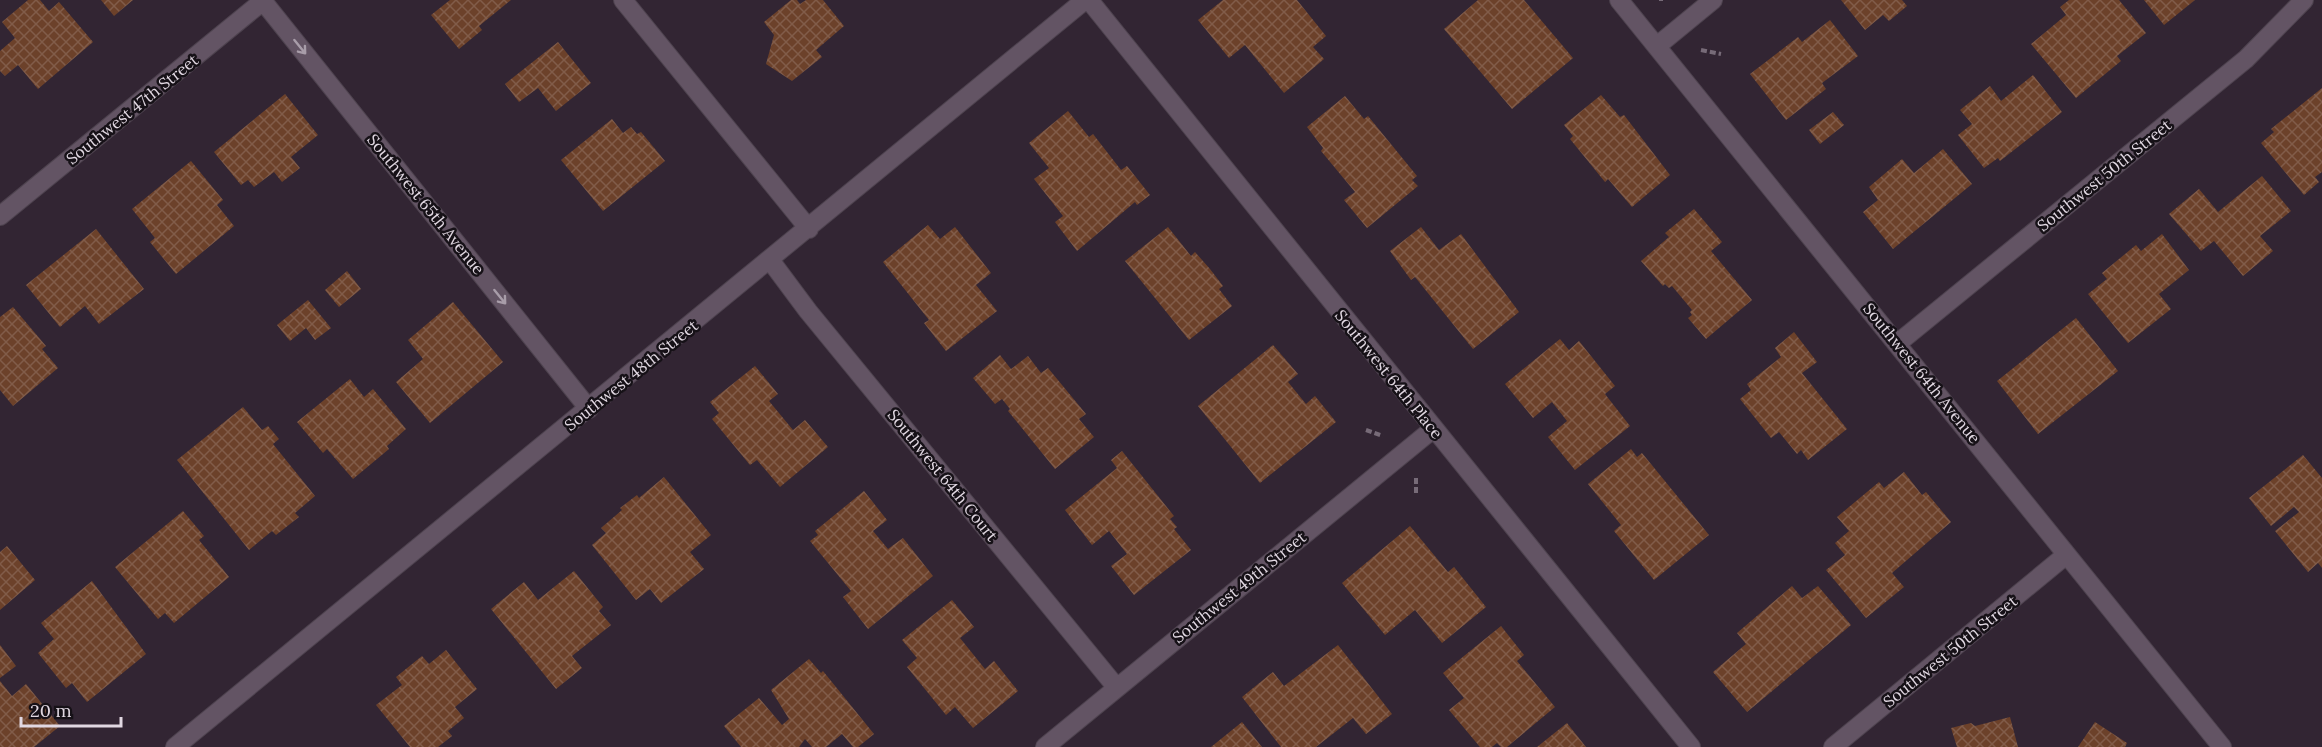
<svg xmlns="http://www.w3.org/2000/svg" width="2322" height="747" viewBox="0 0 2322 747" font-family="Lora,serif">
  <defs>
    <pattern id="building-cross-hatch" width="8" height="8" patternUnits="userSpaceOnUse" patternTransform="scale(1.5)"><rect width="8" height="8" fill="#6c412a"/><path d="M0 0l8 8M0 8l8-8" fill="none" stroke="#815c49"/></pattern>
  </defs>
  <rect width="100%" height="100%" fill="#322533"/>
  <!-- building -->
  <path fill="url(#building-cross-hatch)" d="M 28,0 L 40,0 L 49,11 L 59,2 L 93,42 L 38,89 L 18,65 L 5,76 L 0,71 L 0,51 L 15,38 L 2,22 Z
    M 101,0 L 133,0 L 114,16 Z
    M 450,0 L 511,0 L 479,26 L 482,30 L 459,49 L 431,15 Z
    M 791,0 L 797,0 L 800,4 L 806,0 L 823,0 L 844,26 L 816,50 L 822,57 L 792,81 L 766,64 L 774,35 L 764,22 Z
    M 1223,0 L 1297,0 L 1326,36 L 1313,47 L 1324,59 L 1284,93 L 1245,45 L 1229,58 L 1198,20 Z
    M 1478,0 L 1524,0 L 1573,58 L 1512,109 L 1444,29 Z
    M 1841,0 L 1902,0 L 1907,6 L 1889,21 L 1883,15 L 1865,30 Z
    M 2069,0 L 2119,0 L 2146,33 L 2117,56 L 2121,61 L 2076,98 L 2031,44 L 2066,15 L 2060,7 Z
    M 2144,0 L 2195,0 L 2164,25 Z
    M 1830,20 L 1858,56 L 1822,83 L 1826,89 L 1786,120 L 1750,74 L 1798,37 L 1802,42 Z
    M 558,42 L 591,83 L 556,111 L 538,88 L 519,102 L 505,84 Z
    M 2033,75 L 2062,112 L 2000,161 L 1998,158 L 1984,168 L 1958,135 L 1972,124 L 1960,110 L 1990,86 L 2001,101 Z
    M 2322,88 L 2322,172 L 2315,177 L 2319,182 L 2304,195 L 2261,143 L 2274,132 L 2271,129 Z
    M 285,94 L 318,135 L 291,157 L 300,168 L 282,182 L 274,172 L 254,187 L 248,180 L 241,185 L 214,152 Z
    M 1601,95 L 1620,117 L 1624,115 L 1670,175 L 1632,207 L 1608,179 L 1605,182 L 1570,139 L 1573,136 L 1564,125 Z
    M 1345,96 L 1364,119 L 1368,116 L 1417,176 L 1412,180 L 1418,186 L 1367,228 L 1344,200 L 1355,192 L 1321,151 L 1323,148 L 1307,127 Z
    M 1068,111 L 1089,137 L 1093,134 L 1121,170 L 1127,166 L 1150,195 L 1137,205 L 1135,202 L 1077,251 L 1055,222 L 1063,216 L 1034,179 L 1049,168 L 1029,143 Z
    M 1833,112 L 1844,125 L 1820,144 L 1809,130 Z
    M 612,119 L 623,133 L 631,127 L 637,134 L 641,132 L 665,161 L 603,211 L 561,160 Z
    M 1943,149 L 1972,184 L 1893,249 L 1863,212 L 1878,200 L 1869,187 L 1902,159 L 1914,173 Z
    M 191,161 L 223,200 L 217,205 L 234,226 L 176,274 L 150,242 L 155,238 L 132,209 Z
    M 2262,176 L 2291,211 L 2260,236 L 2273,251 L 2243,276 L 2214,241 L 2201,251 L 2169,214 L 2199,189 L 2218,212 Z
    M 1694,209 L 1722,242 L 1711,251 L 1752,300 L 1706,339 L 1688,318 L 1692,315 L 1690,312 L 1692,310 L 1672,286 L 1669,288 L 1665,284 L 1663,286 L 1641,261 L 1669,237 L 1665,233 Z
    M 928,225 L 940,239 L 955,227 L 991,273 L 976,285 L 997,311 L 946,351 L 924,323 L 929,320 L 883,262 Z
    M 1168,227 L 1191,256 L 1195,252 L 1210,269 L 1223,286 L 1219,289 L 1232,306 L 1189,340 L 1125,261 Z
    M 1421,227 L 1439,250 L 1461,234 L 1519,312 L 1473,349 L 1415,277 L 1411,280 L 1390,251 Z
    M 96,229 L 144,289 L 99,324 L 85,306 L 60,327 L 26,285 Z
    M 2162,234 L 2189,270 L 2159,294 L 2171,309 L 2128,343 L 2088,294 L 2107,279 L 2102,273 L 2136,245 L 2141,251 Z
    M 347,271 L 361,289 L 339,307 L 325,290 Z
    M 308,300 L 331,328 L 315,340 L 306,328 L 290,341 L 277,325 Z
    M 453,302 L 503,362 L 430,423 L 396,382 L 423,359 L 408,340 Z
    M 13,307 L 46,346 L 42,349 L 58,368 L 13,406 L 0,390 L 0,317 Z
    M 2076,318 L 2118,371 L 2038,434 L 1997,381 Z
    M 1794,332 L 1817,362 L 1802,373 L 1847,429 L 1808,460 L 1801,450 L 1797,454 L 1779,432 L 1771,438 L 1740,399 L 1751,390 L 1747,384 L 1781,357 L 1775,348 Z
    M 1560,339 L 1569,350 L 1579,341 L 1615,386 L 1605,394 L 1630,426 L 1575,470 L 1548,437 L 1567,421 L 1552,402 L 1533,418 L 1505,384 Z
    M 1273,345 L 1298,374 L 1288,382 L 1306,404 L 1315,396 L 1336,422 L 1260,483 L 1198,406 Z
    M 1000,355 L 1011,369 L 1028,356 L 1041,373 L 1048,368 L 1086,414 L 1079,419 L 1094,437 L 1055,469 L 1008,411 L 1010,409 L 1002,399 L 995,404 L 973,378 Z
    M 755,366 L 778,394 L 769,401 L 793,430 L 805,420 L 828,447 L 780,487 L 757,460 L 750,465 L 712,419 L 719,413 L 710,402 Z
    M 350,379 L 364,397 L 373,389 L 406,429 L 387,446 L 389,449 L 353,479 L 327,449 L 323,453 L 297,422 Z
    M 243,407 L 262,430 L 268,426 L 279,439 L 273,444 L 315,496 L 295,513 L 299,517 L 276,535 L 272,531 L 249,550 L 177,460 Z
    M 1631,449 L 1637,457 L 1642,453 L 1709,535 L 1654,580 L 1614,531 L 1621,525 L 1588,484 Z
    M 1122,451 L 1174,516 L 1170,519 L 1177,527 L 1174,529 L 1191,550 L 1134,595 L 1111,566 L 1127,554 L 1109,531 L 1092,545 L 1065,510 L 1117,468 L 1111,460 Z
    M 2303,455 L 2322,478 L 2322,568 L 2318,563 L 2308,572 L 2275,531 L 2299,512 L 2294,507 L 2271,526 L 2249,498 Z
    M 1904,472 L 1922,495 L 1926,492 L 1951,522 L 1892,573 L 1904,587 L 1866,618 L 1826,570 L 1845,555 L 1835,543 L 1849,531 L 1837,517 L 1879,482 L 1884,488 Z
    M 664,477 L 711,535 L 690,552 L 704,569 L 661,603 L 650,589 L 636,600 L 592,545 L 606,533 L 601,528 L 622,510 L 620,508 L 637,495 L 639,498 Z
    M 864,491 L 887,520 L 873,531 L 888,549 L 903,538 L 933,576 L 868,629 L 843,597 L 851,591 L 810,541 L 818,535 L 815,531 Z
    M 183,511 L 204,536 L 199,540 L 229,577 L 174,623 L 165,613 L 158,619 L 115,567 Z
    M 1410,526 L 1448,572 L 1454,567 L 1486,607 L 1442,643 L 1415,610 L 1385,635 L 1342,583 Z
    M 7,546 L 35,580 L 0,610 L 0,552 Z
    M 574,571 L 603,607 L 599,611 L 611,625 L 572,656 L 582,668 L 556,689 L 491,609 L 524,582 L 538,600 Z
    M 92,581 L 146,654 L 87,702 L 72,683 L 66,688 L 38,653 L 54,639 L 41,623 Z
    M 1792,586 L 1802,598 L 1818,586 L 1851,625 L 1747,712 L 1713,672 L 1746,644 L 1737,633 Z
    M 952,600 L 974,627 L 960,638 L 985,669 L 994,661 L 1018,691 L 973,728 L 955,707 L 946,715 L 907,667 L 917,658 L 902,640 Z
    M 1501,626 L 1524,655 L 1517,661 L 1555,707 L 1507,747 L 1501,747 L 1497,743 L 1492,747 L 1480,747 L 1449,710 L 1464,698 L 1443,673 Z
    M 0,645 L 16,666 L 0,678 Z
    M 1338,645 L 1392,714 L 1366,734 L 1353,718 L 1316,747 L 1281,747 L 1242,697 L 1273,672 L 1284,686 Z
    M 446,650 L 477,689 L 455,707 L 464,718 L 448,731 L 452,736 L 438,747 L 410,747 L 376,705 L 402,685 L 396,677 L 422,656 L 429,664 Z
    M 809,659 L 821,673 L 823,671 L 874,734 L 858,747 L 853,747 L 842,734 L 826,747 L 812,747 L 805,739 L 799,747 L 741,747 L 724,726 L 759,698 L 782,725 L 789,719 L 771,690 Z
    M 0,681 L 12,696 L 26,684 L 60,726 L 34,747 L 0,747 Z
    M 2010,717 L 2018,747 L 1957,747 L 1951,728 L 1971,723 L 1975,726 Z
    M 1242,722 L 1262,747 L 1211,747 Z
    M 2095,722 L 2127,743 L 2125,747 L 2078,747 Z
    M 1567,723 L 1586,747 L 1537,747 Z"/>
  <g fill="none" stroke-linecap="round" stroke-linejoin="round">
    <!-- minor casing -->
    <g stroke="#4e434f" stroke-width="20">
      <path id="minor" d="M 262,0 L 589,409
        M 623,0 L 809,229
        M 1089,0 L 1691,747
        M 1619,0 L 2222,747
        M 1657,46 L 1713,0
        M 0,216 L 263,1
        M 770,260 L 808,311 L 1117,688
        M 1898,343 L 2246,59 L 2304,0
        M 175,747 L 1085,0
        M 1045,747 L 1433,429
        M 1833,747 L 2066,555"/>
    </g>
    <!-- path -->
    <path stroke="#776b78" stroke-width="4" stroke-dasharray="6 3" stroke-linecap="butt" d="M 1661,1 L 1661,0
      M 1701,50 L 1721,54
      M 1366,430 L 1383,436
      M 1416,478 L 1416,493"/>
    <!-- minor -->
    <use href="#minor" stroke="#635464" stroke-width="18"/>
  </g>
  <!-- one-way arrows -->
  <defs><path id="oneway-shaft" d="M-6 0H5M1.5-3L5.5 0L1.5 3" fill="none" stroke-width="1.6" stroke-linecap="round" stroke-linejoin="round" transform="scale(1.5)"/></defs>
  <g stroke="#a89da9">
    <use href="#oneway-shaft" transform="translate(300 47) rotate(51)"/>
    <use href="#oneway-shaft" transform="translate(500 297) rotate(51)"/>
  </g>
  <g text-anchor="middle" stroke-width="5" stroke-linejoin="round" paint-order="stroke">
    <!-- street labels -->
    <g font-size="16" fill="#e1d8e2" stroke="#161117">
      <text transform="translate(132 109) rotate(-39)" y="6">Southwest 47th Street</text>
      <text transform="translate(2104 175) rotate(-39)" y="6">Southwest 50th Street</text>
      <text transform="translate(426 204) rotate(51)" y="6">Southwest 65th Avenue</text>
      <text transform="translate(1922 373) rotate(51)" y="6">Southwest 64th Avenue</text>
      <text transform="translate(1389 374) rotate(51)" y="6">Southwest 64th Place</text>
      <text transform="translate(631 375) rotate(-39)" y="6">Southwest 48th Street</text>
      <text transform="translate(943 475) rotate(51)" y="6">Southwest 64th Court</text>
      <text transform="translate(1239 587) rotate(-39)" y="6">Southwest 49th Street</text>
      <text transform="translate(1950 651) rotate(-39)" y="6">Southwest 50th Street</text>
    </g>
  </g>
  <!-- scale -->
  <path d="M21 717v9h100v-9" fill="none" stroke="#e1d8e2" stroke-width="3"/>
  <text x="30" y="717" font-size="18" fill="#e1d8e2" stroke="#161117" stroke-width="4.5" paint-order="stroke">20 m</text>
</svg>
